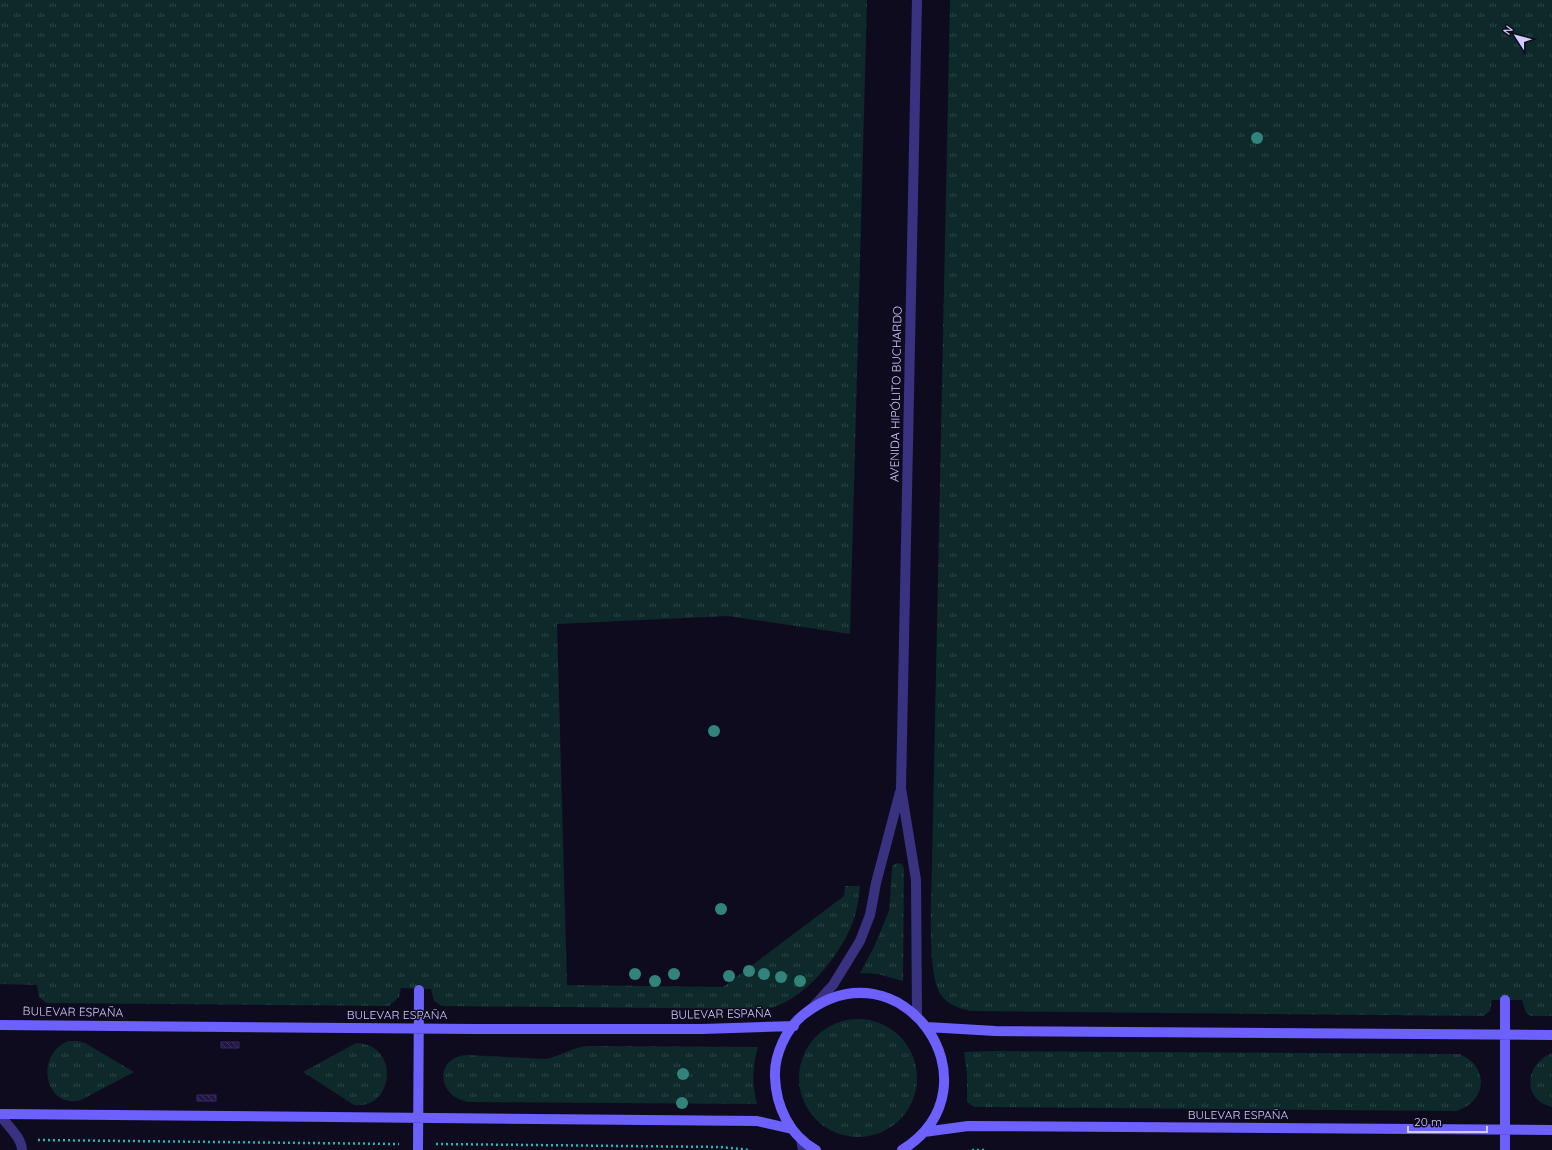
<svg xmlns="http://www.w3.org/2000/svg" width="1552" height="1150" viewBox="0 0 1552 1150" font-family="Quicksand,sans-serif">
  <defs>
    <pattern id="grass-tufts" width="24" height="20" patternUnits="userSpaceOnUse"><rect width="24" height="20" fill="#0d2929"/><path d="M3 7l-1-3M5 7V3M7 7l1-3M15 17l-1-3M17 17v-4M19 17l1-3" fill="none" stroke="#2f4749"/></pattern>
    <pattern id="building-back-hatch" width="6" height="6" patternUnits="userSpaceOnUse"><rect width="6" height="6" fill="#211641"/><path d="M-1 5l2 2M0 0l6 6M5-1l2 2" fill="none" stroke="#40375e"/></pattern>
  </defs>
  <rect width="100%" height="100%" fill="#0f0b1f"/>
  <!-- grass -->
  <path fill="url(#grass-tufts)" d="M 0,0 L 867,0 L 850,634 L 728,616 L 557,624 L 567,985 L 723,987 L 844,896 L 845,886 L 860,886 C 859,898 857,910 853,922 C 840,956 804,1001 767,1009 L 442,1006 L 434,1001 L 431,989 L 401,988 L 399,997 L 389,1006 L 46,1003 L 39,997 L 37,985 L 0,984 Z
    M 950,0 L 1552,0 L 1552,1016 L 1531,1016 L 1526,1013 L 1522,1000 L 1492,1000 L 1490,1011 L 1483,1016 L 970,1011 C 959,1008 948,1005 941,995 C 926,974 932,894 932,865 Z
    M 898,863 L 902,864 L 904,869 L 903,981 L 878,974 L 860,973 L 874,947 L 889,911 L 892,869 L 893,865 Z
    M799 1078a59 59 0 1 1 118 0a59 59 0 1 1-118 0Z
    M 68,1041 L 78,1041 L 85,1043 L 134,1072 L 81,1100 C 46,1110 33,1056 68,1041 Z
    M 356,1043 C 401,1044 394,1110 354,1105 L 303,1072 Z
    M 588,1046 L 758,1047 C 752,1067 752,1084 757,1104 L 469,1102 C 436,1097 434,1056 468,1055 L 546,1059 C 561,1056 573,1047 588,1046 Z
    M 996,1051 L 1460,1054 C 1490,1067 1487,1102 1456,1111 L 974,1107 L 967,1102 L 967,1075 L 964,1052 Z
    M 1552,1053 L 1552,1107 C 1521,1100 1525,1063 1552,1053 Z"/>
  <!-- building -->
  <path fill="url(#building-back-hatch)" stroke="#38266f" d="M 221,1042 L 239,1042 L 239,1048 L 221,1048 Z
    M 197,1095 L 216,1095 L 216,1101 L 197,1101 Z"/>
  <g fill="none" stroke-linecap="round" stroke-linejoin="round">
    <!-- path -->
    <path stroke="#25b7b5" stroke-width="2.5" stroke-dasharray="2 3" stroke-linecap="butt" d="M 38,1140 L 399,1144
      M 436,1144 L 720,1147 L 751,1150
      M 972,1150 L 984,1150"/>
    <!-- street -->
    <path stroke="#393281" stroke-width="10" d="M 812,1008 L 833,985 L 860,941 L 870,915 L 876,883 L 900,792
      M 917,1015 L 916,880 L 901,788 L 917,0
      M 0,1115 C 7,1125 22,1138 22,1150
      M 801,1139 L 803,1150"/>
    <!-- secondary -->
    <path stroke="#6c60ff" stroke-width="10" d="M 0,1025 L 475,1029 L 702,1029 L 794,1026
      M 927,1027 L 995,1031 L 1552,1035
      M 0,1114 L 757,1121 L 792,1129
      M 924,1132 L 968,1126 L 1552,1130
      M 418,1150 L 419,990
      M 816,1150 C 789,1135 776,1106 775,1077 C 774,1055 786,1029 803,1015 C 901,937 1004,1086 902,1150
      M 1505,1150 L 1505,1000"/>
  </g>
  <!-- trees -->
  <g fill="#32837c">
    <circle cx="1257" cy="138" r="6"/>
    <circle cx="714" cy="731" r="6"/>
    <circle cx="721" cy="909" r="6"/>
    <circle cx="749" cy="971" r="6"/>
    <circle cx="635" cy="974" r="6"/>
    <circle cx="674" cy="974" r="6"/>
    <circle cx="764" cy="974" r="6"/>
    <circle cx="729" cy="976" r="6"/>
    <circle cx="781" cy="977" r="6"/>
    <circle cx="655" cy="981" r="6"/>
    <circle cx="800" cy="981" r="6"/>
    <circle cx="683" cy="1074" r="6"/>
    <circle cx="682" cy="1103" r="6"/>
  </g>
  <g text-anchor="middle" stroke-width="3" stroke-linejoin="round" paint-order="stroke">
    <!-- street labels -->
    <g font-size="12" fill="#d2c9ff" stroke="#0f0b1f">
      <text transform="translate(896 394) rotate(-89)" y="4">AVENIDA HIPÓLITO BUCHARDO</text>
      <text transform="translate(73 1012) rotate(1)" y="4">BULEVAR ESPAÑA</text>
      <text transform="translate(721 1014) rotate(-1)" y="4">BULEVAR ESPAÑA</text>
      <text x="397" y="1019">BULEVAR ESPAÑA</text>
      <text x="1238" y="1119">BULEVAR ESPAÑA</text>
    </g>
  </g>
  <!-- north arrow -->
  <g transform="translate(1516 36) rotate(306)" stroke="#0f0b1f" stroke-width="3" paint-order="stroke">
  <path d="M0-3L7 15L0 10L-7 15Z" fill="#d2c9ff"/>
  <text y="-6" font-size="11" font-weight="bold" text-anchor="middle" fill="#d2c9ff">N</text>
  </g>
  <!-- scale -->
  <path d="M1408 1126v6h79v-6" fill="none" stroke="#d2c9ff" stroke-width="2"/>
  <text x="1414" y="1126" font-size="12" fill="#d2c9ff" stroke="#0f0b1f" stroke-width="3" paint-order="stroke">20 m</text>
</svg>
